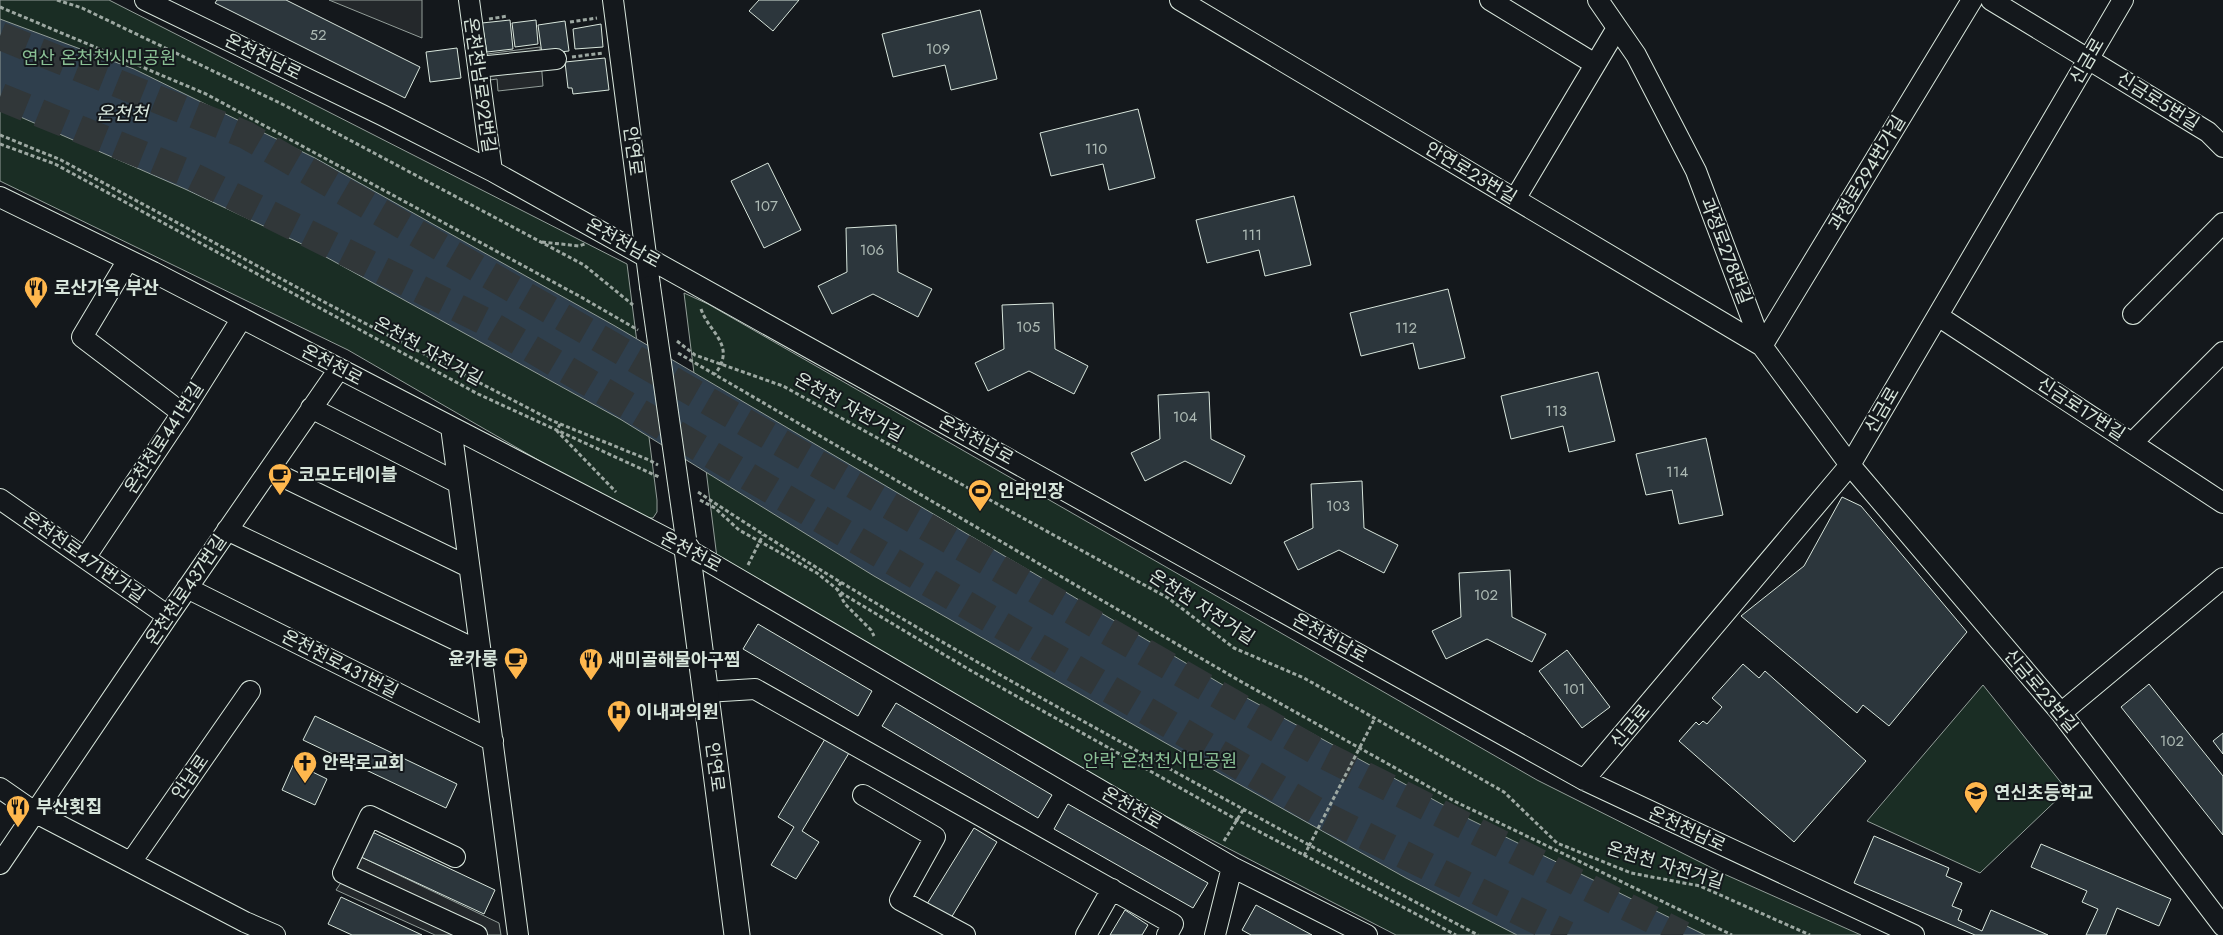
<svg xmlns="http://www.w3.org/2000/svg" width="2223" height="935" viewBox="0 0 2223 935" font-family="Jost,'Noto Sans KR',sans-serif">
  <rect width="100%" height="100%" fill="#14181c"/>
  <!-- green -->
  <path fill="#1a2d24" stroke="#939e99" d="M 0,0 L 109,0 L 627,264 L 657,500 L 657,512 L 653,518 L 644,518 L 590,490 L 348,350 L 0,181 Z
    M 684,293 L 708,304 L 1537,780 L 1724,874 L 1861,935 L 1396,935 L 1148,807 L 717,558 Z
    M 1983,685 L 2067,790 L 1980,873 L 1867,821 Z"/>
  <!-- parking -->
  <path fill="#24282b" stroke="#939e99" d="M 329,0 L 422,0 L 422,38 Z
    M 540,47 L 543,86 L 498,91 L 497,79 L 490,80 L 487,54 Z
    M 359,856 L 499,923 L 501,935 L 435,935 L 336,890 Z"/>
  <!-- water -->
  <path fill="#2f3f4d" stroke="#939e99" d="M 0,19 L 134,69 L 315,158 L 615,326 L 1223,685 L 1469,819 L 1705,935 L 1517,935 L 1406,878 L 1162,741 L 874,576 L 620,419 L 306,246 L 185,189 L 0,108 Z"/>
  <!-- building -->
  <path fill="#2c363c" stroke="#d8e6dc" d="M 217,0 L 286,0 L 420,67 L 405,98 L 215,3 Z
    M 759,0 L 799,0 L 773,31 L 749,11 Z
    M 980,10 L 997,79 L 951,90 L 945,65 L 893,77 L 882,34 Z
    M 510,20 L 513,49 L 487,52 L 482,23 Z
    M 536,20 L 538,44 L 515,47 L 512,23 Z
    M 565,21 L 569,51 L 542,54 L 538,25 Z
    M 601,24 L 603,47 L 575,49 L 573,29 Z
    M 457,48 L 461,78 L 430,82 L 426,52 Z
    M 605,58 L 609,90 L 573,94 L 572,88 L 568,88 L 565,62 Z
    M 1138,109 L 1155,178 L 1109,190 L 1103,164 L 1051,176 L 1040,133 Z
    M 768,163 L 801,230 L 764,248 L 731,181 Z
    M 1294,196 L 1311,265 L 1265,276 L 1259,250 L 1207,263 L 1196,220 Z
    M 896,225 L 898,272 L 932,289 L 918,317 L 873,294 L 832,314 L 818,286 L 847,272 L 846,228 Z
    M 1448,289 L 1465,358 L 1419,369 L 1413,343 L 1361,356 L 1350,313 Z
    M 1053,303 L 1055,349 L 1088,366 L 1074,394 L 1029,371 L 988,391 L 975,363 L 1004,349 L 1002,305 Z
    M 1598,372 L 1615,441 L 1569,452 L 1563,426 L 1511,439 L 1501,396 Z
    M 1209,392 L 1211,439 L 1245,456 L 1231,484 L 1185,461 L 1145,481 L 1131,453 L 1160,439 L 1158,395 Z
    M 1706,438 L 1723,515 L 1679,524 L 1672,490 L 1646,495 L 1636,454 Z
    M 1362,481 L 1364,528 L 1398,545 L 1384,573 L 1339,550 L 1298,570 L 1284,542 L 1313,528 L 1311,484 Z
    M 1842,497 L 1861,506 L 1967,632 L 1889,726 L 1863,705 L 1857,713 L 1741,616 L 1804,566 Z
    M 1510,570 L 1512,617 L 1546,634 L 1532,662 L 1487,639 L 1446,659 L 1432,631 L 1461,617 L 1459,573 Z
    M 758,624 L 872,691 L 858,716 L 743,649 Z
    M 1567,650 L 1610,707 L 1582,728 L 1539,671 Z
    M 1743,664 L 1759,678 L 1765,671 L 1866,761 L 1794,842 L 1679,741 L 1696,722 L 1699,725 L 1703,721 L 1707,724 L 1722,707 L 1712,698 Z
    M 2149,684 L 2223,776 L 2223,835 L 2121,707 Z
    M 896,703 L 1052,795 L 1038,818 L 882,726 Z
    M 315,716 L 457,784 L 446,808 L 303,740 Z
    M 2223,733 L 2223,754 L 2213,741 Z
    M 825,739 L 849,753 L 802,831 L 819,842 L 796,879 L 771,865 L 794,827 L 778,817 Z
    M 294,763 L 327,779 L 315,805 L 282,790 Z
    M 1068,804 L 1208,883 L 1193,908 L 1054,829 Z
    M 974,828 L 997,842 L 951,918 L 927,904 Z
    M 370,831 L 495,890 L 484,914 L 359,856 Z
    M 1874,836 L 1949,868 L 1946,876 L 1962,883 L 1952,906 L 1962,910 L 1958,920 L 1982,931 L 1991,910 L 2048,935 L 1975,935 L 1854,883 Z
    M 2041,844 L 2171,899 L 2159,926 L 2117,908 L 2106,935 L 2086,935 L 2098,909 L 2082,902 L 2087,891 L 2031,867 Z
    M 341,897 L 422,935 L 352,935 L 328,924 Z
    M 1256,905 L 1312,935 L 1251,935 L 1242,930 Z
    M 1125,910 L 1148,925 L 1142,935 L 1110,935 Z"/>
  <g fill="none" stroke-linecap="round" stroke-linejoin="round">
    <!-- highway-tunnel -->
    <path stroke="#313739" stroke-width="28" stroke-dasharray="28 14" stroke-linecap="butt" d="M 0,36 L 246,135 L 1318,752 L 1683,935
      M 0,97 L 182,171 L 484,321 L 1327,817 L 1567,935"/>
    <!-- minor casing -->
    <g stroke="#d8e6dc" stroke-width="22">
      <path id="minor" d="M 145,0 L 382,115 L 492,171 L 1584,780 L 1914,935
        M 469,0 L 492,171
        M 613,0 L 650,286
        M 1180,0 L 1762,346 L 1972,0
        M 1490,0 L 1595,64
        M 1598,0 L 1636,55 L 1696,171 L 1762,346 L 1850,465 L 2061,713 L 2223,926
        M 1991,0 L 2208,132 L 2223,147
        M 478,67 L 556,59
        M 0,197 L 153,272 L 687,549 L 1232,867 L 1367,935
        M 1515,199 L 1617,28
        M 128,260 L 82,337 L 182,413
        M 2133,314 L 2223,223
        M 1938,316 L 2223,503
        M 311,408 L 458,483
        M 451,427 L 518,935
        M 2132,443 L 2223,352
        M 269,470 L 469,567
        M 0,499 L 168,616
        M 227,530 L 481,652
        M 85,558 L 182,413 L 242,318
        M 187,588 L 493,741
        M 706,692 L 755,689 L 1173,924 L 1167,935
        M 2061,713 L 2223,578
        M 1584,780 L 1850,465 L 2123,0
        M 0,788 L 36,813 L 245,922 L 275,935
        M 863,795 L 935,837 L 900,900 L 965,935
        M 455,857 L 370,816 L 343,873 L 477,935
        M 131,862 L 250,691
        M 0,864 L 168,616 L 339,369
        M 1086,935 L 1112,889
        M 1215,935 L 1232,867"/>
    </g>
    <!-- major casing -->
    <g stroke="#d8e6dc" stroke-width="27">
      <path id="major" d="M 687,549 L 737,935"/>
    </g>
    <!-- path -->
    <path stroke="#9da8a2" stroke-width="3" stroke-dasharray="4 2.5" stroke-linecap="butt" d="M 57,0 L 82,8 L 284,105 L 584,265 L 633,305
      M 0,7 L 206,94 L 581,297 L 638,330
      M 489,19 L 508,16
      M 570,22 L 597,18
      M 572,57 L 603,53
      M 0,135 L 61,160 L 328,304 L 553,421 L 649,460 L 658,465
      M 0,144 L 55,164 L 478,394 L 659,477
      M 542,242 L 579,246 L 585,244
      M 701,309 C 709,333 737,345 715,374
      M 677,341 L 695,355 L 783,386 L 1168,598 L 1234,648 L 1304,678 L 1504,792 L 1557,843 L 1631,873 L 1700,886 L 1810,935
      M 678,353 L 1240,681 L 1456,802 L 1732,935
      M 560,424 L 557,431 L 616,492
      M 698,492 C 829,579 965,656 1101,731 C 1226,800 1352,869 1478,935
      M 700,500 L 715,508 L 739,530 L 817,573 L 843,594 L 968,669 L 1241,822 L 1456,935
      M 748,565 L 763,535
      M 841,582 L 837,589 L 845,604 L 871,630 L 874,636
      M 1360,747 L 1375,718
      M 1224,841 L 1243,810
      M 1304,856 L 1309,846"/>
    <!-- minor -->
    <use href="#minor" stroke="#14181c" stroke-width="20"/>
    <!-- major -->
    <use href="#major" stroke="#14181c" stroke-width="25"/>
    <!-- minor-bridge casing -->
    <g stroke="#d8e6dc" stroke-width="22" stroke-linecap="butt">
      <path id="minor-bridge" d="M 650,286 L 686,539"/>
    </g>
    <!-- path-bridge -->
    <path stroke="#9da8a2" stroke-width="3" stroke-dasharray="4 2.5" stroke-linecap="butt" d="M 1309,846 L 1360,747"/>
    <!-- minor-bridge -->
    <use href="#minor-bridge" stroke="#14181c" stroke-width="20"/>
  </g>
  <!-- icons -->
  <defs>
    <g id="restaurant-pin" transform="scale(1.25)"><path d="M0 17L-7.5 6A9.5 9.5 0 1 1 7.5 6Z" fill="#ffb74d" stroke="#14181c"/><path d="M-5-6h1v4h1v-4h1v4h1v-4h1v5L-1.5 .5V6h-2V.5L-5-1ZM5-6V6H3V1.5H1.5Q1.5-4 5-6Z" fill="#111"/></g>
    <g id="cafe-pin" transform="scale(1.25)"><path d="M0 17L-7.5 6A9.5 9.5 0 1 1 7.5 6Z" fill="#ffb74d" stroke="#14181c"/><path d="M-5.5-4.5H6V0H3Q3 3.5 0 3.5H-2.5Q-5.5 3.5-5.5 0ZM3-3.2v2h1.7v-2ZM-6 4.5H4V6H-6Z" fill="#111"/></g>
    <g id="stadium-pin" transform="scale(1.25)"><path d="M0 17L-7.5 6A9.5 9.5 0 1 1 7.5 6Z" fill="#ffb74d" stroke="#14181c"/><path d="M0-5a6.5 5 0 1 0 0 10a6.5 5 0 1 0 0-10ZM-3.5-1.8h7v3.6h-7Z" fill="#111"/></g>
    <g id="hospital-pin" transform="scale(1.25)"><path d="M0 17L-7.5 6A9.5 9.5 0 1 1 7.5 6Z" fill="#ffb74d" stroke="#14181c"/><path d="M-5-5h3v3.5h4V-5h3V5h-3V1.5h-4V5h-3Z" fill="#111"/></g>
    <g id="church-pin" transform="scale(1.25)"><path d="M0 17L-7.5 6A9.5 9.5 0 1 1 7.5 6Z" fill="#ffb74d" stroke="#14181c"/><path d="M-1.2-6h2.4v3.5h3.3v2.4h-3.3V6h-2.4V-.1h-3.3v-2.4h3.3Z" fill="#111"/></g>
    <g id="school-pin" transform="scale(1.25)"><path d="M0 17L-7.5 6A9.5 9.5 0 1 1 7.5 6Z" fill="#ffb74d" stroke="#14181c"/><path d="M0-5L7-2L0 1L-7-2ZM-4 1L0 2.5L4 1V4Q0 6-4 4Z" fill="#111"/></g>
  </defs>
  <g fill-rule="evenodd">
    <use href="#restaurant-pin" x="36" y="288"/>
    <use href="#cafe-pin" x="280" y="475"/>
    <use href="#stadium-pin" x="980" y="491"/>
    <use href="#cafe-pin" x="516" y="659"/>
    <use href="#restaurant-pin" x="591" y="660"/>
    <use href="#hospital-pin" x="619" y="712"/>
    <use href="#church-pin" x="305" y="763"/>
    <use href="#school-pin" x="1976" y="793"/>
    <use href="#restaurant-pin" x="18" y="807"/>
  </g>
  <g text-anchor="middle" stroke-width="4" stroke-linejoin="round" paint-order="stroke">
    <!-- number labels -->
    <g font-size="15" fill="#adbab4">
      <text x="318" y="40">52</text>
      <text x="938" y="54">109</text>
      <text x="1096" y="154">110</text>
      <text x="766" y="211">107</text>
      <text x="1252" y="240">111</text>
      <text x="872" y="255">106</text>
      <text x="1028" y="332">105</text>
      <text x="1406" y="333">112</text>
      <text x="1556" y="416">113</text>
      <text x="1185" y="422">104</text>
      <text x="1677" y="477">114</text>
      <text x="1338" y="511">103</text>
      <text x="1486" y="600">102</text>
      <text x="1574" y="694">101</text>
      <text x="2172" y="746">102</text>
    </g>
    <!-- street labels -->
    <g font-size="18" fill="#d8e6dc" stroke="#14181c">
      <text transform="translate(263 57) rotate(26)" y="6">온천천남로</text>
      <text transform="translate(2087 61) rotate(-60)" y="6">신금로</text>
      <text transform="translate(480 85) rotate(82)" y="6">온천천남로92번길</text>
      <text transform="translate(2158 101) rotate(32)" y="6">신금로5번길</text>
      <text transform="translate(633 151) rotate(83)" y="6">안연로</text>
      <text transform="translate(1471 173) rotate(31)" y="6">안연로23번길</text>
      <text transform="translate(1867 173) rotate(-59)" y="6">과정로294번가길</text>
      <text transform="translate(623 243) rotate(29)" y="6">온천천남로</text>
      <text transform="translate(1726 251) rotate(69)" y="6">과정로278번길</text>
      <text transform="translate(428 351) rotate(29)" y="6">온천천 자전거길</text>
      <text transform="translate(332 365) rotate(28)" y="6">온천천로</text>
      <text transform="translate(849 407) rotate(29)" y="6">온천천 자전거길</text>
      <text transform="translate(2081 409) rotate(33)" y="6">신금로17번길</text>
      <text transform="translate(1882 410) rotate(-60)" y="6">신금로</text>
      <text transform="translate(164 438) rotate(-57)" y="6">온천천로441번길</text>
      <text transform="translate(976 440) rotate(29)" y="6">온천천남로</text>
      <text transform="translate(691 552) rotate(28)" y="6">온천천로</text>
      <text transform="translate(84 557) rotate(35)" y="6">온천천로471번가길</text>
      <text transform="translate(186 590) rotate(-56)" y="6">온천천로437번길</text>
      <text transform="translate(1202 607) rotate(33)" y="6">온천천 자전거길</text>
      <text transform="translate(1330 638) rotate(29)" y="6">온천천남로</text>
      <text transform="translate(340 664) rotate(27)" y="6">온천천로431번길</text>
      <text transform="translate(2041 691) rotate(50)" y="6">신금로23번길</text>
      <text transform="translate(1630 726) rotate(-50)" y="6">신금로</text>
      <text transform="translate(715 767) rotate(83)" y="6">안연로</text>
      <text transform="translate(190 777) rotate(-55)" y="6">안남로</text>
      <text transform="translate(1132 808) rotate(30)" y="6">온천천로</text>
      <text transform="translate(1687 829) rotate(25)" y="6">온천천남로</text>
      <text transform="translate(1665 865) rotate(17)" y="6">온천천 자전거길</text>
    </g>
    <!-- park labels -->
    <g font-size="18" fill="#8ac095" stroke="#14181c">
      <text x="99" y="64">연산 온천천시민공원</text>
      <text x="1160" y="767">안락 온천천시민공원</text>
    </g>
    <!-- poi labels -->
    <g font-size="18" font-weight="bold" fill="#d8e6dc" stroke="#14181c" text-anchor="start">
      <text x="54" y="294">로산가옥 부산</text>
      <text x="298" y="481">코모도테이블</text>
      <text x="998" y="497">인라인장</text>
      <text x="498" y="665" text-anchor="end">윤카롱</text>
      <text x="608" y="666">새미골해물아구찜</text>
      <text x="636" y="718">이내과의원</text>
      <text x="322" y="769">안락로교회</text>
      <text x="1994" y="799">연신초등학교</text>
      <text x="36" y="813">부산횟집</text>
    </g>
    <!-- water labels -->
    <g font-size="19" font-style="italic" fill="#d8e6dc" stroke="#14181c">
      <text x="122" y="120">온천천</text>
    </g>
  </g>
</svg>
